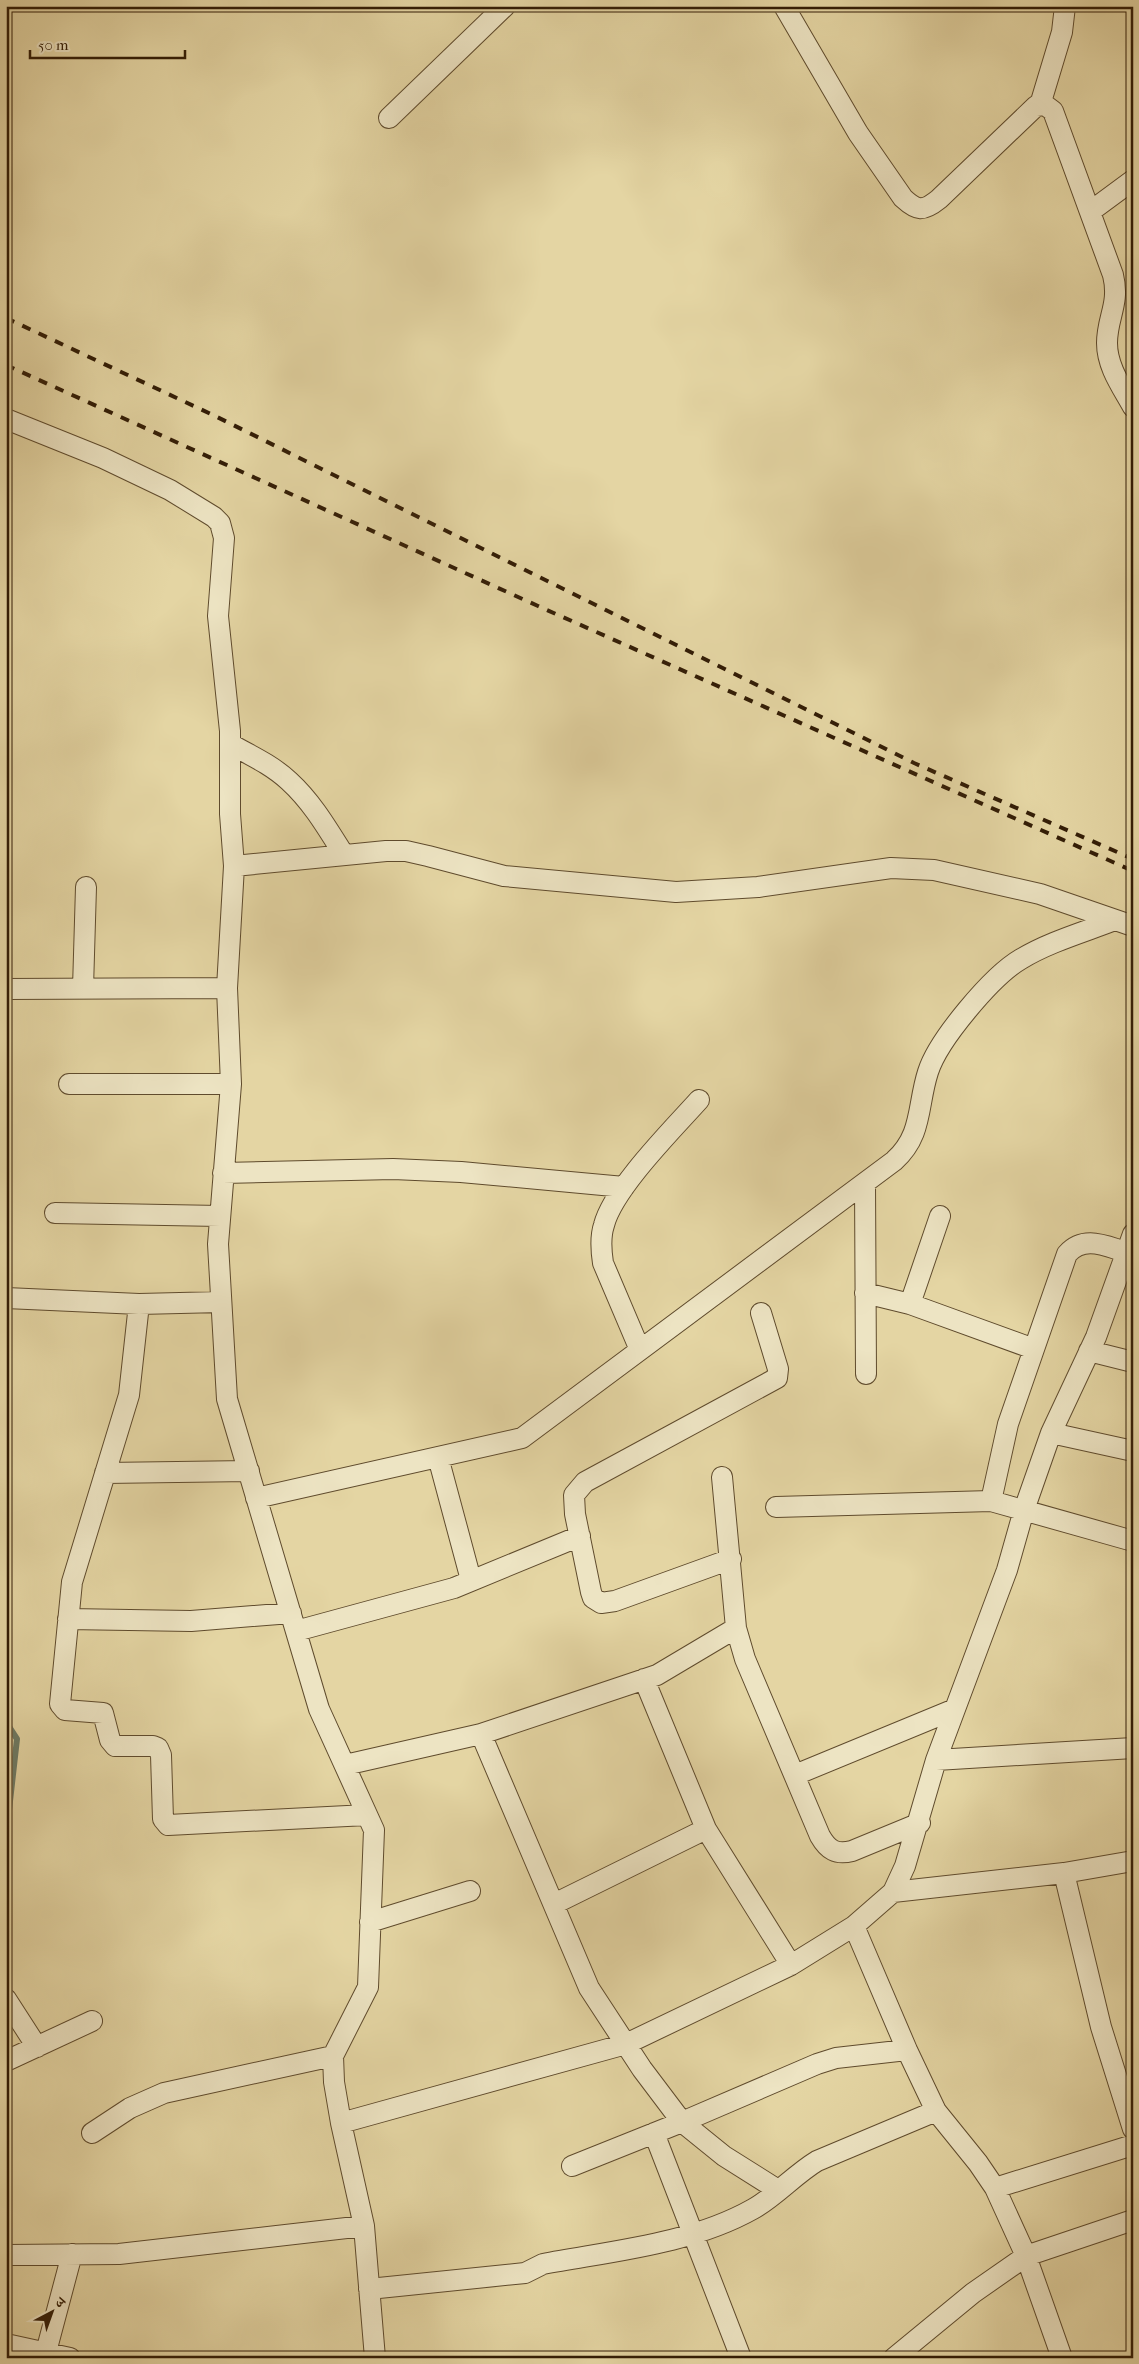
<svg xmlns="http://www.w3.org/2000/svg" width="1139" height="2364" viewBox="0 0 1139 2364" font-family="'IM FELL French Canon','Noto Serif Devanagari',serif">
  <rect width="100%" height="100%" fill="#e4d5a3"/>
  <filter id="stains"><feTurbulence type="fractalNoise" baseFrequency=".004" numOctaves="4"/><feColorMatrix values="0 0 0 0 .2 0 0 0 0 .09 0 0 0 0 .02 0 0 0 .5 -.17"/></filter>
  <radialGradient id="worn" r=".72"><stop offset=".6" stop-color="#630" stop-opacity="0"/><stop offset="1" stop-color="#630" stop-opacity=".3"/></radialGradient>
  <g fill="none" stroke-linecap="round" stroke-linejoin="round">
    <!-- stream -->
    <path stroke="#6e7b65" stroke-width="6" d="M 6,1722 L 17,1739 L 9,1810 L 6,1813"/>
    <!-- street casing -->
    <g stroke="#5f4b2d" stroke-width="22">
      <path id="street" d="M 784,6 L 858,133 L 903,198 C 917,211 923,212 939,199 L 1036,106 L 1045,105 L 1053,111 L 1113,275 C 1120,304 1107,317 1107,343 C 1107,367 1122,387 1133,407
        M 1040,105 L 1062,32 L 1065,6
        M 389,118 L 505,6
        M 1091,211 L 1133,180
        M 6,419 L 103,458 L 170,490 L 214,517 L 220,523 L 224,538 L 218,616 L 230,731 L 230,814 L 234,866 L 227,988 L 231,1084 L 218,1244 L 227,1399 L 319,1709 L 374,1830 L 368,1987 L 333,2056 L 334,2082 L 341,2123 L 364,2226 L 375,2358
        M 230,744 C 250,755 272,765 289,781 C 312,802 327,828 344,855
        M 234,866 L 386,851 L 406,851 L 428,856 L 504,876 L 676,892 L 758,887 L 891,868 L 934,870 L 1040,894 L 1133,926
        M 83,988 L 86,887
        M 6,989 L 227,988
        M 69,1084 L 231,1084
        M 223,1173 L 393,1169 L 461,1172 L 624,1187
        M 865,1183 L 866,1374
        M 55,1213 L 220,1216
        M 865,1293 L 910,1304 L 1034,1349
        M 6,1298 L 139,1304 L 221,1302
        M 139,1304 L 129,1395 L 72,1582 L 60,1704 L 65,1710 L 103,1713 L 110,1740 L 115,1746 L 153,1746 L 158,1748 L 161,1755 L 163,1819 L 168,1825 L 367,1815
        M 910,1304 L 940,1216
        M 640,1350 L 603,1263 C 601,1250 600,1237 604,1225 C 613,1189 673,1129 699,1100
        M 1089,1351 L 1133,1362
        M 1051,1433 L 1133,1451
        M 438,1457 L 471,1580
        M 105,1473 L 249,1471
        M 722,1477 L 736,1628 L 745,1659 L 820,1836 C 828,1850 836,1855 852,1851 L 920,1823
        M 256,1498 L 522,1438 L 894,1161 C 923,1135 917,1106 928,1072 C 938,1040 992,976 1021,959 C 1049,942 1084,932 1115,920
        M 991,1501 L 1008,1424 L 1067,1254 C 1084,1235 1105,1246 1126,1252
        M 776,1507 L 991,1501 L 1133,1541
        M 731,1559 L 615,1601 L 601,1603 L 593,1598 L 591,1592 L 575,1514 L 574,1495 L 585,1482 L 777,1378 L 778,1369 L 761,1313
        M 68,1619 L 191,1621 L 291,1613
        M 296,1631 L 454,1588 L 580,1536
        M 644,1679 L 706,1829 L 791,1965
        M 481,1734 L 589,1988 L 642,2069 L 682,2122 L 724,2156 L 778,2190
        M 936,1760 L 1133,1748
        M 345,1765 L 481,1734 L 657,1675 L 736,1628
        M 795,1775 L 955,1709
        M 1064,1873 L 1101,2027 L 1133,2129
        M 893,1892 L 1064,1873 L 1133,1861
        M 554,1904 L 706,1829
        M 370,1922 L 470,1891
        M 854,1926 L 907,2050 L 936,2111 L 978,2163 L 995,2188 L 1026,2256 L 1062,2358
        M 6,1999 L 37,2047
        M 6,2061 L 92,2021
        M 341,2123 L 626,2044 L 791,1965 L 854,1926 L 893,1892 L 905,1866 L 936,1760 L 1007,1570 L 1024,1510 L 1051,1433 L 1096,1337 L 1133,1234
        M 92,2133 L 130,2108 L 164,2093 L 333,2056
        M 654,2133 L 741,2358
        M 572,2166 L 682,2122 L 817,2064 L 836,2058 L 907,2050
        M 995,2188 L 1133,2145
        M 6,2255 L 119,2254 L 364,2226
        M 369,2289 L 525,2273 L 543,2264 C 612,2251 691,2244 753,2209 C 776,2196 794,2175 817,2161 L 936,2111
        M 6,2344 L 70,2358
        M 46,2352 L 72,2254
        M 894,2358 L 973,2293 L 1026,2256 L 1133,2220"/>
    </g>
    <!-- street -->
    <use href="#street" stroke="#ede4c3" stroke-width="20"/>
    <!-- rail -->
    <path stroke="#331d06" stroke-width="4" stroke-dasharray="9 9" stroke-linecap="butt" d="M 6,318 L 213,415 L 914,763 L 1133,859
      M 6,365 L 538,606 L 1133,871"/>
  </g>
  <!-- margin -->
  <rect width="1139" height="2364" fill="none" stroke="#e4d5a3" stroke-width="25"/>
  <rect x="8" y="8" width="1124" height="2349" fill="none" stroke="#331d06" stroke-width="2.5"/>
  <rect x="12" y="12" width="1114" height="2339" fill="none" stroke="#331d06"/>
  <!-- north arrow -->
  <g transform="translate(52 2312) rotate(41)" stroke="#ede4c3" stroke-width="4" paint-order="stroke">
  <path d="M0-4L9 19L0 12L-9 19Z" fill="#331d06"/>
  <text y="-8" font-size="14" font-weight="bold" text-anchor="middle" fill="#331d06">उ</text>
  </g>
  <!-- scale -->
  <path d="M30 50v8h155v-8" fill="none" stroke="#331d06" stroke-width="2.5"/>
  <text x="38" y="50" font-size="15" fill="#331d06" stroke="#ede4c3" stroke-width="4" paint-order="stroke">50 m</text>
  <rect width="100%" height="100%" filter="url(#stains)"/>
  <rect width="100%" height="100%" fill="url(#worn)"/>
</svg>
